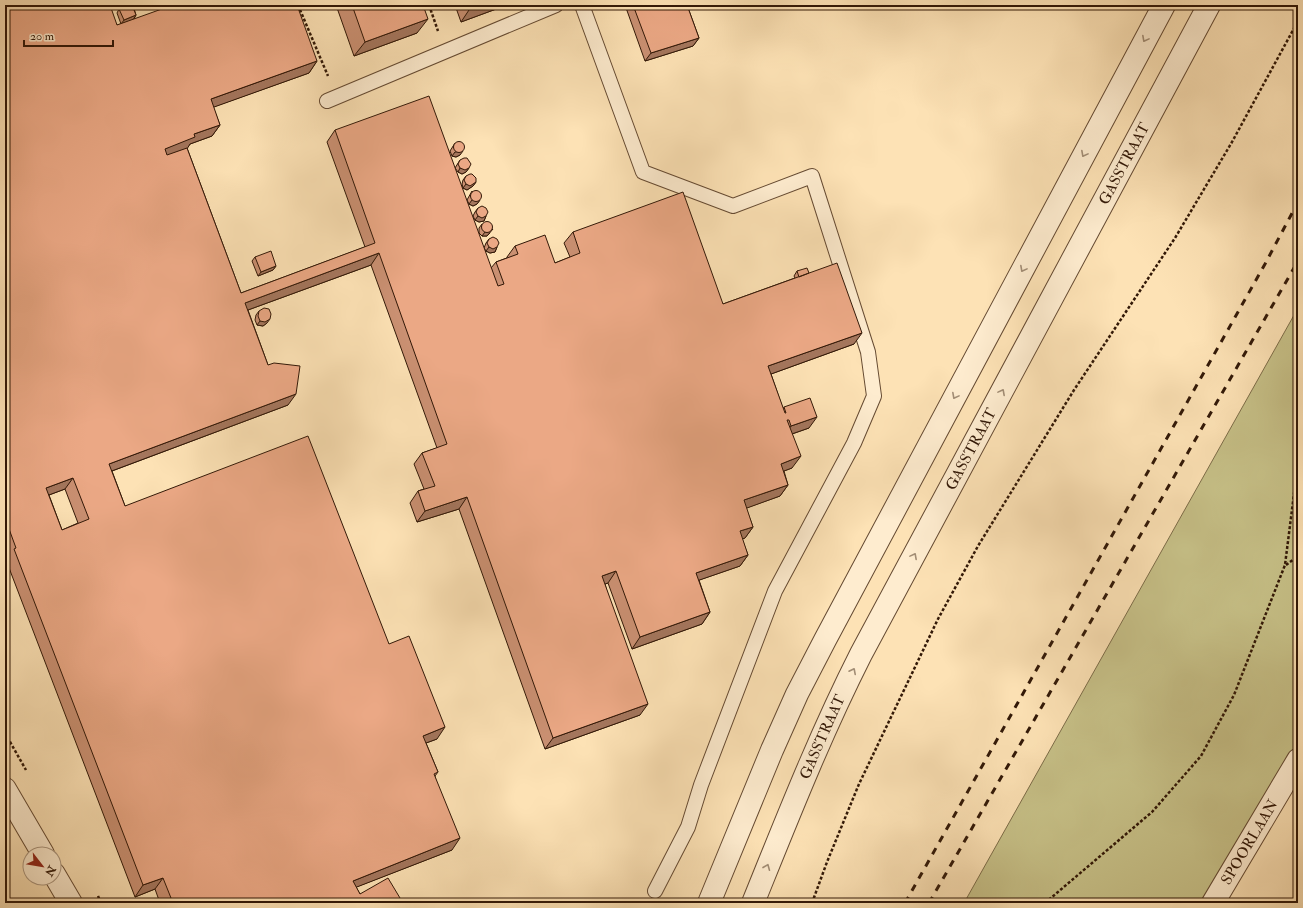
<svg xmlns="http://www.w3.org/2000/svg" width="1303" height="908" viewBox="0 0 1303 908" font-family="'IM FELL Double Pica',serif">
  <rect width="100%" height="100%" fill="#fde2b5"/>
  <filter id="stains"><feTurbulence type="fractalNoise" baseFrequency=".005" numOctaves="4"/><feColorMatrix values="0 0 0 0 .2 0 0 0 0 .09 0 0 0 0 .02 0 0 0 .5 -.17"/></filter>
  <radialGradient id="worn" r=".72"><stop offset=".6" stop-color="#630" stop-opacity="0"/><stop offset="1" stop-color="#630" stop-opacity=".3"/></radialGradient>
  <!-- green -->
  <path fill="#c7c188" stroke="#7c6c48" d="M 1298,308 L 1298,758 L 1212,903 L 964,903 Z"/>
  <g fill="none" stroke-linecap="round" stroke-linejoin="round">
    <!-- service casing -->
    <g stroke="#654a32" stroke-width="16">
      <path id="service" d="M 582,5 L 643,172 L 733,206 L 812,176 L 868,352 L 874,396 L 854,443 L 775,591 L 701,785 L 688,827 L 655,891
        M 327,101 L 556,5"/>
    </g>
    <!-- minor casing -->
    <g stroke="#654a32" stroke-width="24">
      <g id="minor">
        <path d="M 5,789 L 43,854"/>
        <path d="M 54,874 L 71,903"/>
        <path id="s1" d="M 1213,903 L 1298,760"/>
      </g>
    </g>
    <!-- tertiary casing -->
    <g stroke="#654a32" stroke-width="24">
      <g id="tertiary">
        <path d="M 709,903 L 772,750 L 797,694 L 825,640 L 1164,5"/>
        <path id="s2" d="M 753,903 C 787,819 820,735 861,654 L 1209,5"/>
      </g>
    </g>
    <!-- path -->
    <path stroke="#321807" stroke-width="2.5" stroke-dasharray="3 2" stroke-linecap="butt" d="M 298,5 L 328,76
      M 429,5 L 438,31
      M 1286,565 L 1298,556
      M 5,733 L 26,770
      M 98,896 L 101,903
      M 812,903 L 827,862 L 859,784 L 938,619 L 978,546 L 1074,390 L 1175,238 L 1232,142 L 1298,21
      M 1045,903 L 1152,812 L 1201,756 L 1234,695 L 1285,565 L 1298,462"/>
    <!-- service -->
    <use href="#service" stroke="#feeccf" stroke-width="14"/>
    <!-- minor -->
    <use href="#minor" stroke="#feeccf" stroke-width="22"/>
    <!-- tertiary -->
    <use href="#tertiary" stroke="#feeccf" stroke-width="22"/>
    <!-- rail -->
    <path stroke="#321807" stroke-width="3" stroke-dasharray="7 7" stroke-linecap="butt" d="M 905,903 L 1265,264 L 1298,202
      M 929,903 L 1298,261"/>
  </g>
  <!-- wall -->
  <path fill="#ca9072" stroke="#321807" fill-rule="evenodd" d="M 5,5 L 117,25 L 121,24 L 117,13 L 119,9 L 124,7 L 123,5 L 134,5 L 133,5 L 136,15 L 134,19 L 317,61 L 309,73 L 213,107 L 220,125 L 212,136 L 190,144 L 187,148 L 241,293 L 365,247 L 327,142 L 335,130 L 491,268 L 496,262 L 507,258 L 507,257 L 515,246 L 555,263 L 570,257 L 564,243 L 573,232 L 723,304 L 795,278 L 794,276 L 797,271 L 809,273 L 854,344 L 771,374 L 783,409 L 784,407 L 809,428 L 792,434 L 792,468 L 784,471 L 788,485 L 780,496 L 746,508 L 753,527 L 745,538 L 742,539 L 748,555 L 740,566 L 699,580 L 710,612 L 702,624 L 632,649 L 608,583 L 605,584 L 640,715 L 545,749 L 459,509 L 417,522 L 410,503 L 418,491 L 424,489 L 414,464 L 422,453 L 437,448 L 371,265 L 248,310 L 268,365 L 288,405 L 112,471 L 125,506 L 389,644 L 437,739 L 426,743 L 438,772 L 435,776 L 452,850 L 356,887 L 360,894 L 403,903 L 160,903 L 155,889 L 135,897 L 6,560 L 7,558 L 5,551 ZM 65,489 L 78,523 L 62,530 L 49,495 Z
    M 336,5 L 423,5 L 417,33 L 354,56 Z
    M 455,5 L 507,5 L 461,22 Z
    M 625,5 L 687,5 L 699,38 L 693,46 L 645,61 Z
    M 455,143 L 460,155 L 456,157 L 452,156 L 450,151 Z
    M 460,160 L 469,168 L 466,172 L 462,174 L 458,172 L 455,168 Z
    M 466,176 L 476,182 L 473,186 L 467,190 L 463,188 L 462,184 L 463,180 Z
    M 472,191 L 480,200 L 477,204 L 473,206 L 469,204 L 467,200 Z
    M 478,208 L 486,216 L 484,221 L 479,222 L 475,220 L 473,216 L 475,212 Z
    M 482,224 L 490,233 L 487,236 L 482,236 L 479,233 L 479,228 Z
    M 489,239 L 497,247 L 495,252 L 490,253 L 486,251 L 484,248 L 486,243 Z
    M 255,257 L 276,266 L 273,270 L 258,276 L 252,261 Z
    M 259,311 L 267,323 L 263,326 L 257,325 L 255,320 L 256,315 Z"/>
  <!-- shaded-wall -->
  <path fill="#a4765d" stroke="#321807" d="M 477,5 L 507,5 L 461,22 L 471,7 Z
    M 136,15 L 133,20 L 121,24 L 124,20 Z
    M 428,19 L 417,33 L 354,56 L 365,42 Z
    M 699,38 L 693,46 L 645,61 L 651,53 Z
    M 317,61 L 309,73 L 203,111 L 211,99 Z
    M 220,125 L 212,136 L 190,144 L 187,149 L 157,160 L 165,149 L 194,134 Z
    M 463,151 L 460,155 L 456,157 L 452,156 L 455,152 Z
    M 460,168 L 469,168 L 466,172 L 462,174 L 458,172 Z
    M 476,182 L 473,186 L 467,190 L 463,188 L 466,184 Z
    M 472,200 L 480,200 L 477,204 L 473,206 L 469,204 Z
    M 478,216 L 486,216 L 484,221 L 479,222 L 475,220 Z
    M 493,229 L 487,236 L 482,236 L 485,232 Z
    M 489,247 L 497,247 L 495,252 L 490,253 L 486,251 Z
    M 379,253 L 371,265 L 237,314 L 245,303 Z
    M 276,266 L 273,270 L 258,276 L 261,272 Z
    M 270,319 L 267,323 L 263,326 L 257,325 L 260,321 Z
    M 862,333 L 854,344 L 760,378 L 768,366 Z
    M 296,394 L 288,405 L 101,475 L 109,464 Z
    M 817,417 L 809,428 L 783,437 L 791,426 Z
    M 801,456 L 792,468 L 773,475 L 781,464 Z
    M 73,478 L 65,489 L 38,499 L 46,488 Z
    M 788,485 L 780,496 L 736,512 L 744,500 Z
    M 467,497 L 459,509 L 417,522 L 425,511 Z
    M 753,527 L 745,538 L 732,543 L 740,531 Z
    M 748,555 L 740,566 L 688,584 L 696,573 Z
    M 616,571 L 608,583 L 594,588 L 602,576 Z
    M 710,612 L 702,624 L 632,649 L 640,637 Z
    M 648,704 L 640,715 L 545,749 L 553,738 Z
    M 445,727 L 437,739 L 415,747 L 423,736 Z
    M 460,838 L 452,850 L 344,892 L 353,881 Z
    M 163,878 L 155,889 L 135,897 L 143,885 Z"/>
  <!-- building -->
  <path fill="#eba885" stroke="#321807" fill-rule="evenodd" d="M 5,5 L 110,5 L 117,25 L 173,5 L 297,5 L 317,61 L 211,99 L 220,125 L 194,134 L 195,137 L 165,149 L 167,155 L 187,148 L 241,293 L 375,243 L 335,130 L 429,96 L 498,286 L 504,284 L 496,262 L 518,254 L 515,246 L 545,235 L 555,263 L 580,253 L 573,232 L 683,192 L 723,304 L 837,263 L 862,333 L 768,366 L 785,413 L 786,413 L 784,407 L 810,398 L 817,417 L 791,426 L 789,420 L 787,420 L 801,456 L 781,464 L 788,485 L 744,500 L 753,527 L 740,531 L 748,555 L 696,573 L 710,612 L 640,637 L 616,571 L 602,576 L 648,704 L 553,738 L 467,497 L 425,511 L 418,491 L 435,486 L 422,453 L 447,444 L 379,253 L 245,303 L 268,365 L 274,363 L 300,366 L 296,394 L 109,464 L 125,506 L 308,436 L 389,644 L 409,636 L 445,727 L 423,736 L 438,772 L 434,774 L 460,838 L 353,881 L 360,894 L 388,878 L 403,903 L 173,903 L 163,878 L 143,885 L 14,549 L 16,548 L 5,518 ZM 73,478 L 89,519 L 62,530 L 46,488 Z
    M 130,5 L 132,5 L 136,15 L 124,20 L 119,9 Z
    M 352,5 L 423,5 L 428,19 L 365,42 Z
    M 471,5 L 477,5 L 471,7 Z
    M 633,5 L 687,5 L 699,38 L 651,53 Z
    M453.5 147a5.5 5.5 0 1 1 11 0a5.5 5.5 0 1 1-11 0Z
    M 464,158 L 467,158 L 471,164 L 469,168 L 465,170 L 460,168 L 458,164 L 460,160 Z
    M 470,174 L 472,174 L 476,178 L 476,182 L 470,186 L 466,184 L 464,180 L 466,176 Z
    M470.5 196a5.5 5.5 0 1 1 11 0a5.5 5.5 0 1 1-11 0Z
    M 482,206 L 486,208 L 488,212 L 486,216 L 482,218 L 478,216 L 476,212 L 478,208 Z
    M481.5 227a5.5 5.5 0 1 1 11 0a5.5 5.5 0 1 1-11 0Z
    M 493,237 L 497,239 L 499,243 L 497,247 L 493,249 L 489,247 L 487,243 L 489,239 Z
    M 271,251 L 276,266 L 261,272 L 255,257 Z
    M 807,268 L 809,273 L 799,277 L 797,271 Z
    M 264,308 L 269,309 L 271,314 L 270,319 L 265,322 L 260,321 L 258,316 L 259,311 Z"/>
  <!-- one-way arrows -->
  <defs><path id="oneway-chevron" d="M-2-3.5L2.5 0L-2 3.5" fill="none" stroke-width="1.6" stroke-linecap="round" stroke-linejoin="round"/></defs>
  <g stroke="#a28d75">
    <use href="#oneway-chevron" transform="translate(1145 39) rotate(118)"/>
    <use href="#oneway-chevron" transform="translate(1084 154) rotate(118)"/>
    <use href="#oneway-chevron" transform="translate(1023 269) rotate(118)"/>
    <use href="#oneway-chevron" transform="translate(1002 392) rotate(-62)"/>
    <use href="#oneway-chevron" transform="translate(955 396) rotate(118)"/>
    <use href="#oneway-chevron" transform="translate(914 556) rotate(-62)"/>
    <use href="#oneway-chevron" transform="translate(853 671) rotate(-63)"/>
    <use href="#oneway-chevron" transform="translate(767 867) rotate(-68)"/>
  </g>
  <g text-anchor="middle" stroke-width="3" stroke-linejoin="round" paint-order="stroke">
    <!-- street labels -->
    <g font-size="15" fill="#321807" stroke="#feeccf">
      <text dy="5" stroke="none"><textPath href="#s2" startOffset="828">GASSTRAAT</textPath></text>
      <text dy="5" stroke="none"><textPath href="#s2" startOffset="504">GASSTRAAT</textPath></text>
      <text dy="5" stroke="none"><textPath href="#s2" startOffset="180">GASSTRAAT</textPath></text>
      <text dy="5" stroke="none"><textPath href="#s1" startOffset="71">SPOORLAAN</textPath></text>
    </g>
  </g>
  <!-- margin -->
  <rect width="1303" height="908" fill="none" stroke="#fde2b5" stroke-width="20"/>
  <rect x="6" y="6" width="1291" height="896" fill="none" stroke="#321807" stroke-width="2"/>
  <rect x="10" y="10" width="1283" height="888" fill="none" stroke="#321807"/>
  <!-- north arrow -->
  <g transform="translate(42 866) rotate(121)"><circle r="19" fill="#feeccf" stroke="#ac977f"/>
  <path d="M0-3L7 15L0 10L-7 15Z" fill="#8f2418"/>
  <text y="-6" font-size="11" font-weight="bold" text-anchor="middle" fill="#321807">N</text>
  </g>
  <!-- scale -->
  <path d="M24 40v6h89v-6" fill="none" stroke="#321807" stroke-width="2"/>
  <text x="30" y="40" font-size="12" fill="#321807" stroke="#feeccf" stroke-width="3" paint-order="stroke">20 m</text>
  <rect width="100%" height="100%" filter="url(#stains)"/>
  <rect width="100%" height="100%" fill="url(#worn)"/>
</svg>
